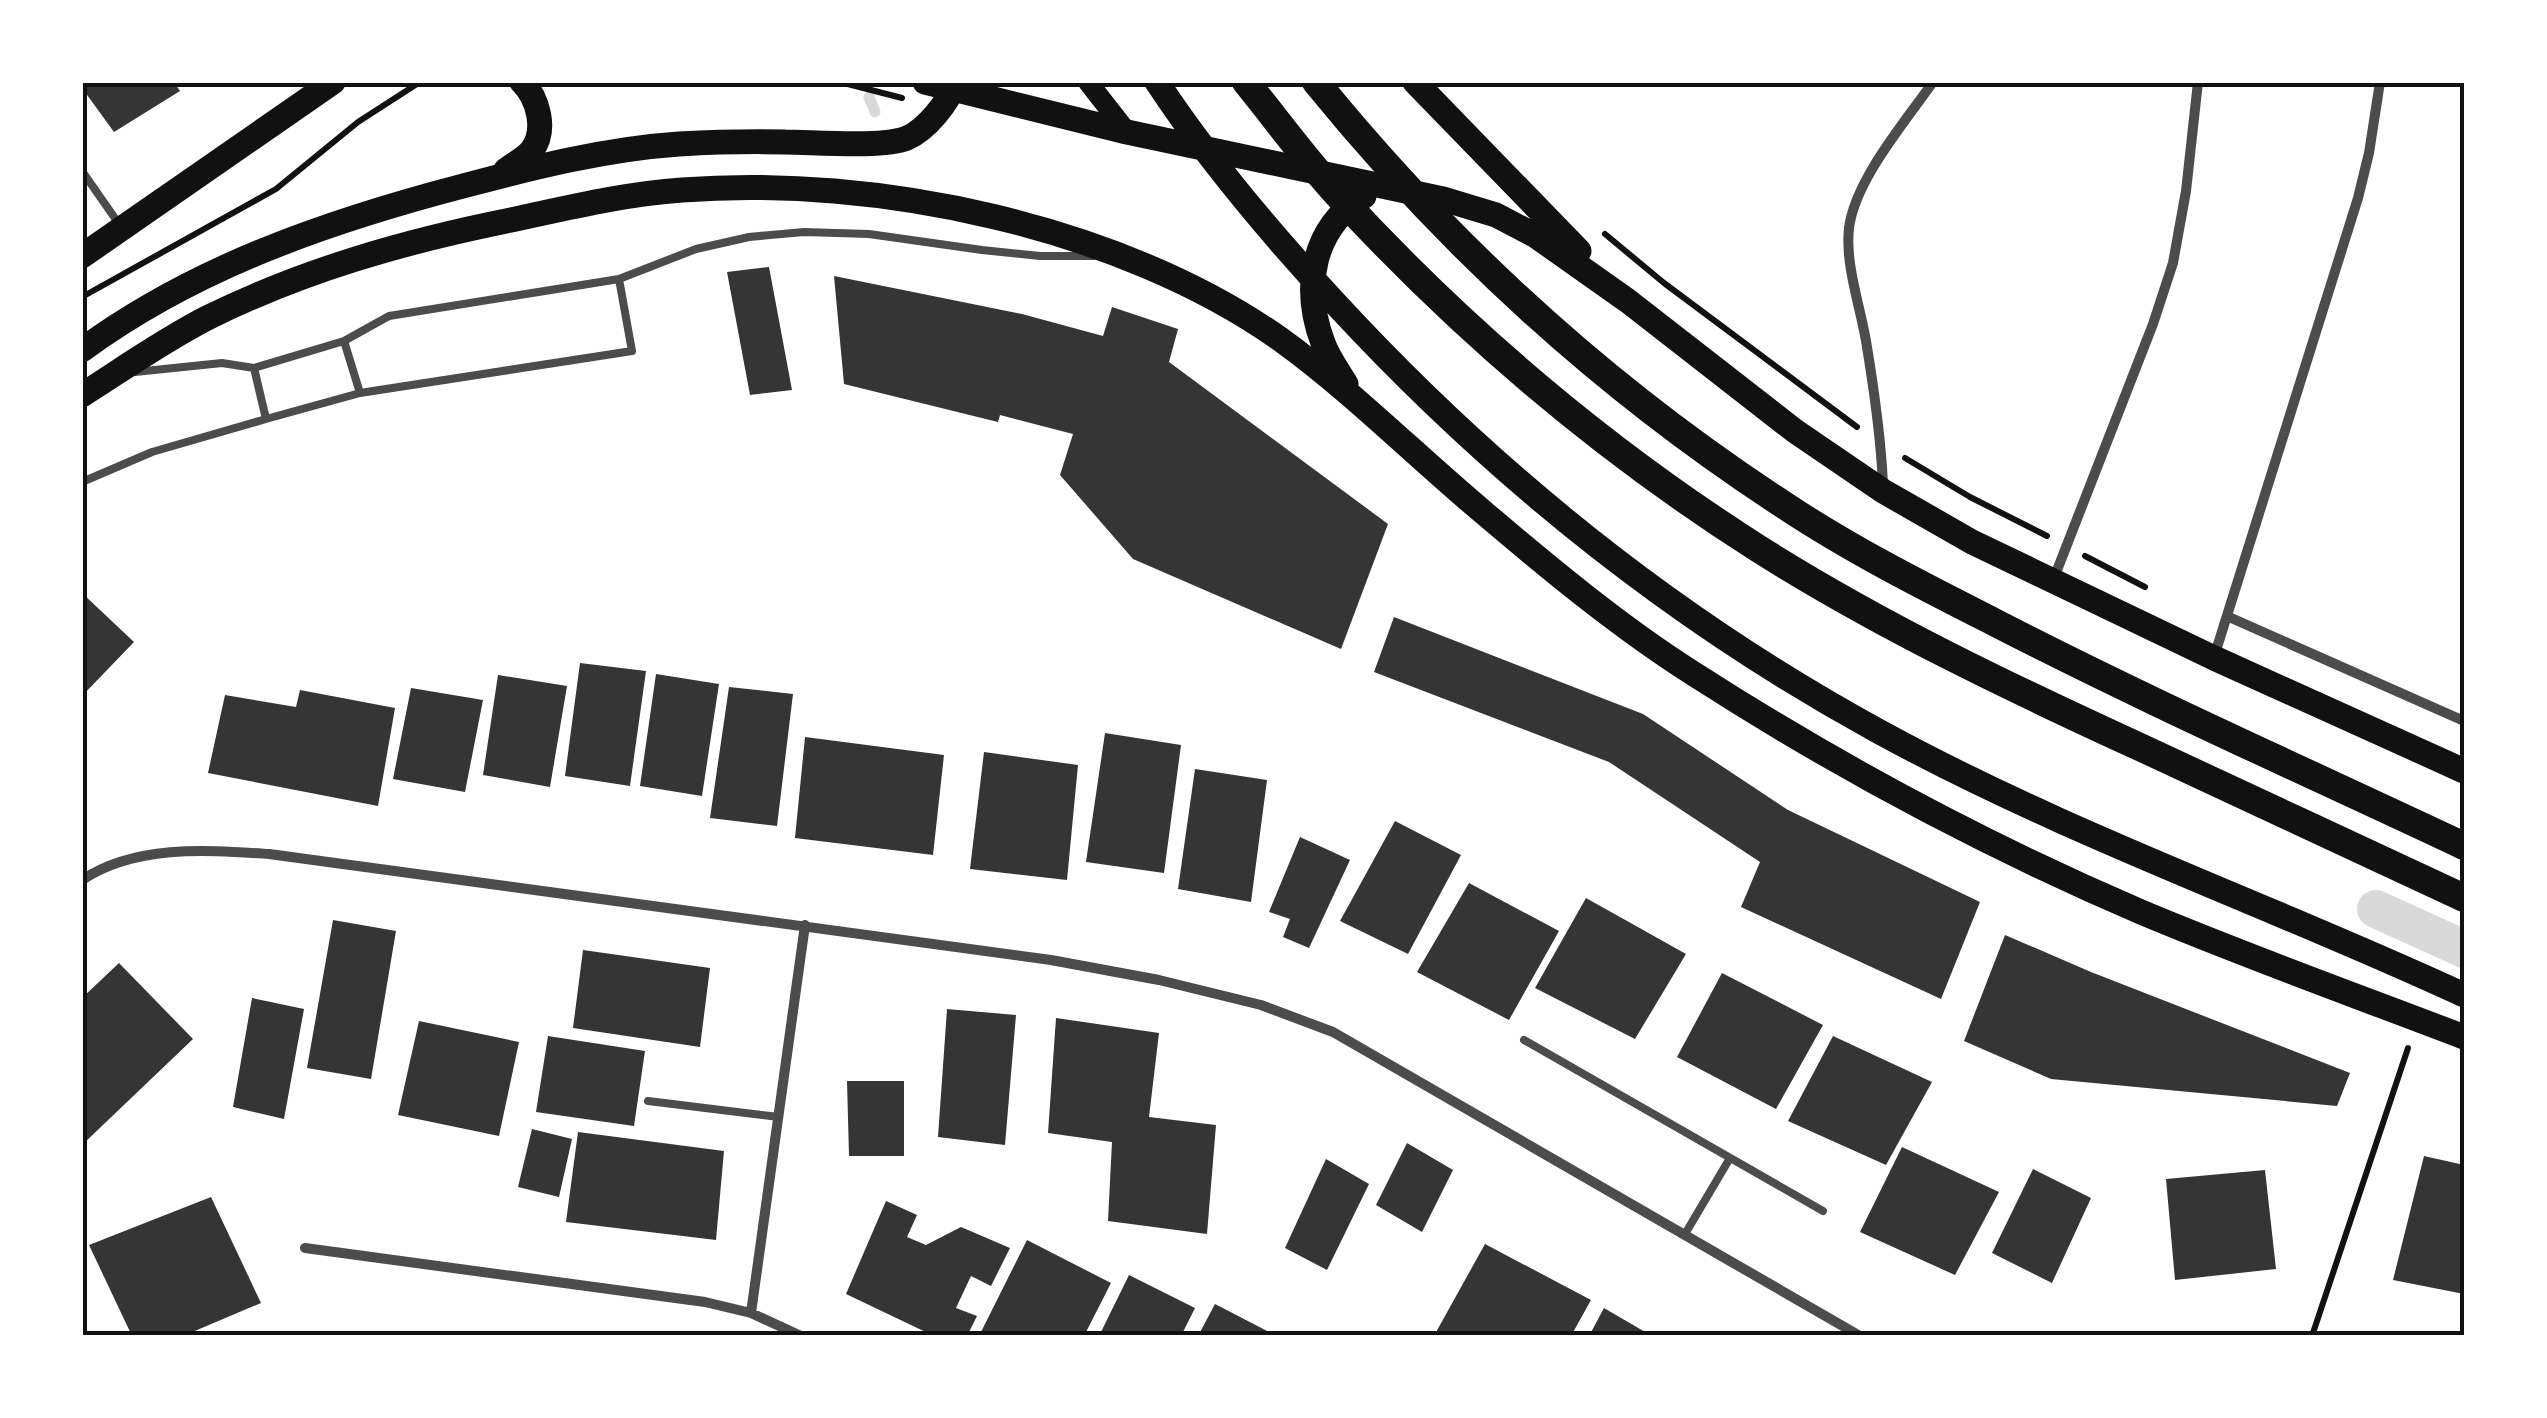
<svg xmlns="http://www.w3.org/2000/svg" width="2547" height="1418" viewBox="0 0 2547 1418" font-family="'Nunito Sans',sans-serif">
  <rect width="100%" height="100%" fill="#fff"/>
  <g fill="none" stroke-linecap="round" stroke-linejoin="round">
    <!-- stream -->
    <path stroke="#d9d9d9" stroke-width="11" d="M 869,97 L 875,112"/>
    <!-- canal -->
    <path stroke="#d9d9d9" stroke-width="38" d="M 2376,909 L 2464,949"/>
  </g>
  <!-- building -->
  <path fill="#353535" d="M 82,82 L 174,82 L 180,91 L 114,132 L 82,88 Z
    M 769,267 L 792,390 L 750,395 L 727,272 Z
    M 834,276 L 1022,314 L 1103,336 L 1112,307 L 1178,329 L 1169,362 L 1388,524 L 1341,649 L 1133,559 L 1060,475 L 1073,434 L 1000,415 L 998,422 L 844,384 Z
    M 82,593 L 134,642 L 82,696 Z
    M 1394,617 L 1643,714 L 1788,810 L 1980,902 L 1941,999 L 1741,907 L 1760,862 L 1609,762 L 1374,672 Z
    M 580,663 L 646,671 L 630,786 L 565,776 Z
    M 656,674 L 719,684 L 702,796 L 640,786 Z
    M 498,675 L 567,686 L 550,787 L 483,775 Z
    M 729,687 L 793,694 L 777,826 L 710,818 Z
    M 411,688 L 483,700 L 465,792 L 393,779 Z
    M 300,690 L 395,708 L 378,806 L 208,773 L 225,695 L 296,707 Z
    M 1105,733 L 1181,745 L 1164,873 L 1086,862 Z
    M 805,737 L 944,755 L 933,855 L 795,838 Z
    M 984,752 L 1078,765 L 1067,880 L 970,869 Z
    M 1195,769 L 1267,780 L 1251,902 L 1178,889 Z
    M 1395,821 L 1461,855 L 1408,954 L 1340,921 Z
    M 1300,837 L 1350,860 L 1309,948 L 1283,937 L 1290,919 L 1269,912 Z
    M 1469,883 L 1559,931 L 1509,1020 L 1417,972 Z
    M 1586,898 L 1686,954 L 1635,1039 L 1535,988 Z
    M 333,920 L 396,931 L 371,1079 L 307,1068 Z
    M 2005,935 L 2091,972 L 2350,1073 L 2337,1106 L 2051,1079 L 1964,1041 Z
    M 583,950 L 710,968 L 700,1047 L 573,1028 Z
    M 119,963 L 193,1039 L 82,1145 L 82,998 Z
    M 1722,973 L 1823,1025 L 1776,1109 L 1677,1057 Z
    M 252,998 L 304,1009 L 284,1119 L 233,1107 Z
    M 947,1009 L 1016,1015 L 1005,1145 L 938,1137 Z
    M 1056,1018 L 1159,1033 L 1149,1117 L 1216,1125 L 1207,1234 L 1108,1221 L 1112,1142 L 1048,1133 Z
    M 419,1021 L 519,1042 L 499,1136 L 398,1115 Z
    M 548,1036 L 645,1051 L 634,1126 L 536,1112 Z
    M 1833,1036 L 1932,1082 L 1886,1165 L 1788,1121 Z
    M 847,1081 L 904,1081 L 904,1156 L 849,1156 Z
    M 532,1129 L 572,1139 L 559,1197 L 518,1187 Z
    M 578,1132 L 724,1151 L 716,1240 L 566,1222 Z
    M 1407,1143 L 1453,1170 L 1422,1232 L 1376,1205 Z
    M 1902,1147 L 1999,1192 L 1955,1275 L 1860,1232 Z
    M 2424,1156 L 2464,1165 L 2464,1294 L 2393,1280 Z
    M 1326,1159 L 1369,1184 L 1327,1270 L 1285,1248 Z
    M 2033,1169 L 2091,1198 L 2052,1283 L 1992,1253 Z
    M 2265,1170 L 2276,1269 L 2175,1280 L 2166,1179 Z
    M 211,1197 L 261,1303 L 183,1336 L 132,1336 L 89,1245 Z
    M 886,1201 L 917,1215 L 907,1237 L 926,1245 L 961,1227 L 1010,1248 L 991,1286 L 971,1276 L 956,1308 L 977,1316 L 967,1336 L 934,1336 L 846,1294 Z
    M 1027,1240 L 1111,1283 L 1084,1336 L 979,1336 Z
    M 1485,1244 L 1591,1300 L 1571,1336 L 1435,1334 Z
    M 1129,1275 L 1195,1308 L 1181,1336 L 1099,1336 Z
    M 1215,1304 L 1277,1336 L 1198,1336 Z
    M 1604,1308 L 1652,1336 L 1589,1336 Z"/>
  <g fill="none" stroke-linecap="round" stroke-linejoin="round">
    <!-- path -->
    <path stroke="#111" stroke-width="6" d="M 840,82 L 902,98
      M 1605,234 L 1664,283 L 1857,427
      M 82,297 L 276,189 L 358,122 L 420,82
      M 1905,458 L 1970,497 L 2047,536
      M 2085,556 L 2145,587
      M 2312,1336 L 2408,1048"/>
    <!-- service -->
    <path stroke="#4c4c4c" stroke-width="8" d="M 82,171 L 119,224
      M 344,341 L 360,393
      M 254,368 L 266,419 L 360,393 L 632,351 L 619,279
      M 135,372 L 222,363 L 254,368 L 344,341 L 389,316 L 619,279 L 696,249 L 749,237 L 804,232 L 869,234 L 982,250 L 1040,256 L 1093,256
      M 82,482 L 152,452 L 266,419
      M 1524,1040 L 1823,1211
      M 648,1101 L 779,1117
      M 1685,1234 L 1730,1158"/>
    <!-- minor -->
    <path stroke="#4c4c4c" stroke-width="10" d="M 1883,485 C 1881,437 1874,389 1866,341 C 1860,305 1845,265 1849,228 C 1855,180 1905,122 1933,82
      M 2054,578 L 2153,324 L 2173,263 L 2186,191 L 2198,82
      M 2229,617 L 2464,721
      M 2214,657 L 2358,198 L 2369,153 L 2380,82
      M 82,880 C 136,844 208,850 269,854 L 1051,960 L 1159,980 L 1261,1005 L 1333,1032 L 1860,1336
      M 305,1248 L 705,1302 L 751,1313 L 801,1336
      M 751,1313 L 805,925"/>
    <!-- secondary -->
    <path stroke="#111" stroke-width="20" d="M 1088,82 L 1127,132"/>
    <!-- primary -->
    <path stroke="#111" stroke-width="25" d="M 925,82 L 1127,132 L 1443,199 L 1496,215 L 1536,236 L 1628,301 L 1795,431 L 1883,491 L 1972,542 L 2214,658 L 2464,771
      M 1157,82 C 1209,161 1272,235 1336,304 C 1494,475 1673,619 1878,731 C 2066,834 2270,905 2464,995
      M 1415,82 L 1579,251
      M 506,170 C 514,164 526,158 532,150 C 547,130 538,98 522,82
      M 82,256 L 333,82
      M 82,350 C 195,267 329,221 463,186 C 534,167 606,149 679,144 C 715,142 750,141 785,142 C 813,142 883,148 907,138 C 926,130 949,102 955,82
      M 1346,384 C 1338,371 1328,357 1323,343 C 1302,288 1312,228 1364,196
      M 82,395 C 123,369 164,340 207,318 C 304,270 406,241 511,220 C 567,208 624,194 682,190 C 875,175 1120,226 1280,339 C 1352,391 1415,455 1483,512 C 1550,569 1620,627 1694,674 C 1837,766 1985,845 2141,912 C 2248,957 2357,996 2464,1037"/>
    <!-- trunk -->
    <path stroke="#111" stroke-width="28" d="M 1246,82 C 1276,119 1305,159 1337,194 C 1461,329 1605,451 1759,549 C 1881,626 2011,688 2142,748 C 2249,798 2357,848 2464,898
      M 1316,82 C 1450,247 1608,391 1787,507 C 1852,550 1923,586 1992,621 C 2147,701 2307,772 2464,846"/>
  </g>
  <!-- border -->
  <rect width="2547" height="1418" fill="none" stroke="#ffffff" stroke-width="170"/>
  <rect x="85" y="85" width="2377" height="1248" fill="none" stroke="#111" stroke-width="4"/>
</svg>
